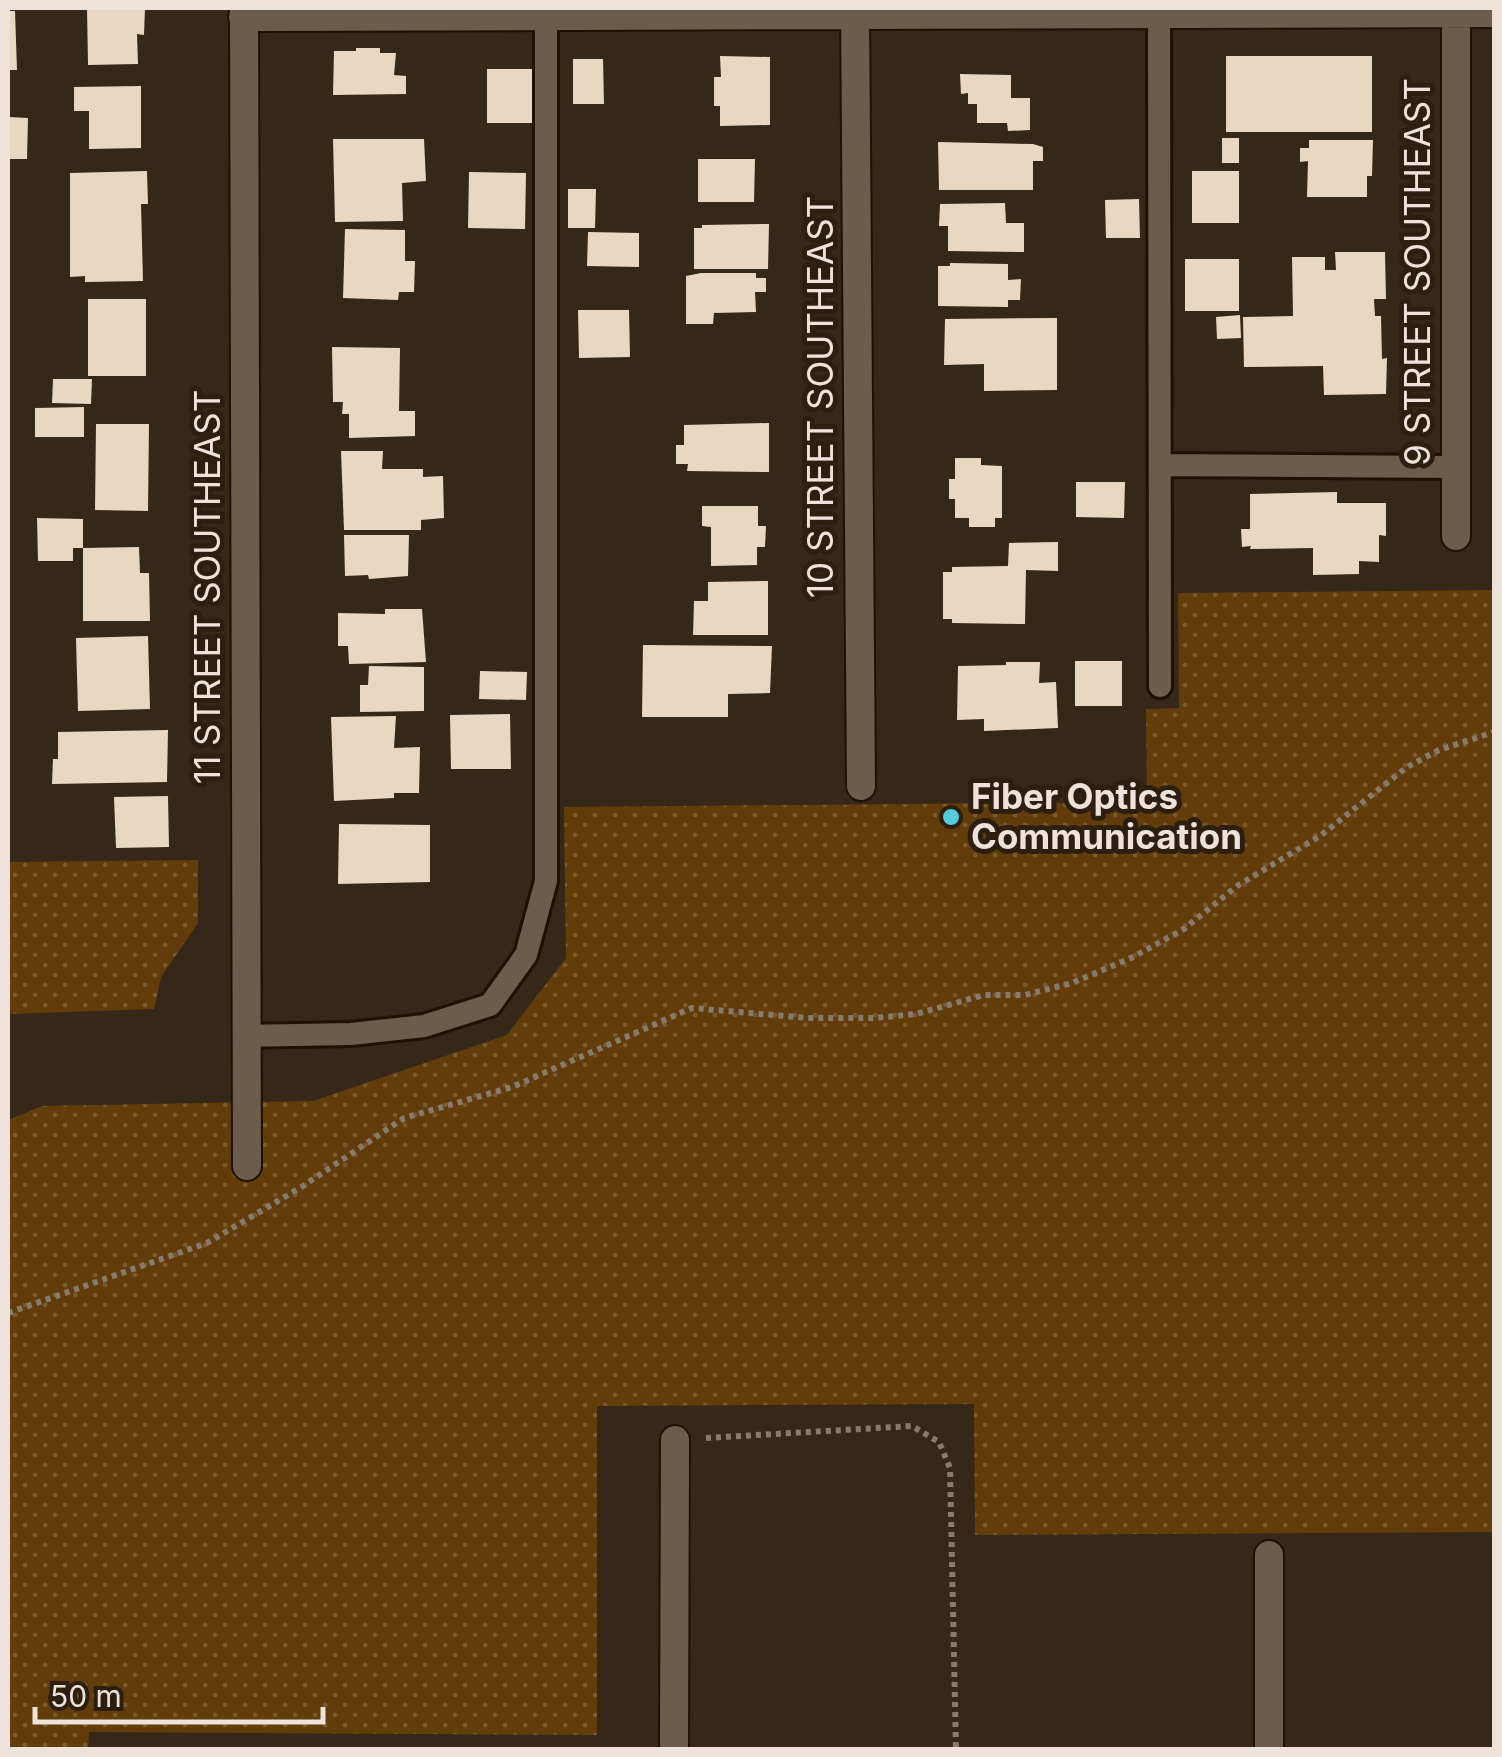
<svg xmlns="http://www.w3.org/2000/svg" width="1502" height="1757" viewBox="0 0 1502 1757" font-family="Inter,sans-serif">
  <defs>
    <pattern id="grass-dots" width="8" height="8" patternUnits="userSpaceOnUse" patternTransform="scale(2.5)"><rect width="8" height="8" fill="#623d0a"/><path d="M2 2h.1M6 6h.1" fill="none" stroke="#79592d" stroke-width="1.8" stroke-linecap="round"/></pattern>
  </defs>
  <rect width="100%" height="100%" fill="#362819"/>
  <!-- grass -->
  <path fill="url(#grass-dots)" d="M 1494,590 L 1494,1532 L 975,1535 L 974,1404 L 597,1406 L 597,1735 L 89,1732 L 88,1749 L 8,1750 L 8,1120 L 42,1106 L 313,1101 L 507,1035 L 566,958 L 564,807 L 1147,802 L 1146,709 L 1179,708 L 1178,593 Z
    M 198,860 L 198,923 L 161,977 L 154,1009 L 8,1014 L 8,862 Z"/>
  <!-- building -->
  <path fill="#e9d7c3" d="M 87,8 L 145,8 L 144,35 L 137,34 L 138,64 L 88,65 Z
    M 8,11 L 15,11 L 17,70 L 8,70 Z
    M 356,48 L 380,48 L 380,53 L 396,53 L 394,75 L 406,76 L 406,94 L 333,95 L 334,51 L 356,51 Z
    M 720,56 L 770,57 L 770,125 L 720,126 L 720,106 L 714,106 L 714,77 L 721,77 Z
    M 1226,56 L 1372,56 L 1372,132 L 1226,132 Z
    M 573,59 L 603,59 L 604,104 L 573,104 Z
    M 487,69 L 534,69 L 534,123 L 487,123 Z
    M 960,74 L 1011,75 L 1011,98 L 1030,98 L 1030,130 L 1008,131 L 1007,123 L 977,123 L 977,104 L 968,104 L 968,93 L 961,94 Z
    M 141,86 L 141,148 L 89,149 L 89,111 L 74,111 L 74,87 Z
    M 8,117 L 28,118 L 27,159 L 8,159 Z
    M 1222,138 L 1239,138 L 1239,163 L 1222,163 Z
    M 333,139 L 424,139 L 426,181 L 402,183 L 403,221 L 335,222 Z
    M 1309,140 L 1373,140 L 1372,176 L 1367,176 L 1367,197 L 1307,197 L 1308,161 L 1300,162 L 1300,148 L 1309,148 Z
    M 938,142 L 1033,144 L 1043,147 L 1043,161 L 1033,161 L 1033,190 L 939,190 Z
    M 698,159 L 755,159 L 754,202 L 698,202 Z
    M 147,171 L 148,204 L 141,204 L 143,281 L 85,282 L 85,276 L 70,277 L 70,173 Z
    M 1192,171 L 1239,171 L 1239,223 L 1192,223 Z
    M 469,172 L 526,173 L 525,229 L 468,228 Z
    M 568,189 L 596,189 L 595,228 L 568,228 Z
    M 1139,199 L 1140,238 L 1106,238 L 1105,200 Z
    M 1005,203 L 1006,223 L 1024,223 L 1024,252 L 948,251 L 948,226 L 939,226 L 940,204 Z
    M 769,224 L 768,269 L 694,269 L 694,228 L 702,228 L 702,225 Z
    M 345,229 L 405,230 L 405,261 L 415,261 L 414,292 L 399,292 L 398,300 L 343,298 Z
    M 588,232 L 639,233 L 639,267 L 587,266 Z
    M 1335,252 L 1385,252 L 1386,299 L 1374,299 L 1375,316 L 1381,316 L 1382,359 L 1387,358 L 1386,394 L 1324,395 L 1323,366 L 1244,367 L 1243,317 L 1293,316 L 1292,257 L 1325,257 L 1325,270 L 1336,270 Z
    M 1185,259 L 1239,259 L 1239,311 L 1185,311 Z
    M 950,263 L 1008,264 L 1008,280 L 1021,279 L 1020,300 L 1008,300 L 1008,307 L 938,306 L 938,266 L 950,266 Z
    M 701,273 L 756,273 L 756,278 L 766,278 L 766,292 L 755,292 L 756,312 L 714,313 L 713,324 L 686,324 L 686,276 Z
    M 88,299 L 146,299 L 146,376 L 88,376 Z
    M 578,310 L 629,310 L 630,357 L 579,358 Z
    M 1240,315 L 1241,338 L 1217,339 L 1216,317 Z
    M 1057,318 L 1057,390 L 984,391 L 984,364 L 944,365 L 945,319 Z
    M 332,347 L 400,348 L 399,411 L 415,411 L 415,436 L 349,438 L 349,414 L 342,414 L 343,402 L 333,402 Z
    M 53,379 L 92,379 L 91,404 L 52,403 Z
    M 84,407 L 84,437 L 35,437 L 35,408 Z
    M 769,423 L 769,472 L 687,471 L 688,464 L 676,464 L 676,445 L 684,445 L 684,425 Z
    M 96,424 L 149,424 L 148,511 L 95,510 Z
    M 341,451 L 383,451 L 382,469 L 423,469 L 423,477 L 443,476 L 444,518 L 421,520 L 421,530 L 344,530 Z
    M 955,458 L 981,458 L 981,465 L 1002,466 L 1002,518 L 995,518 L 995,527 L 969,527 L 969,518 L 955,518 L 955,499 L 949,499 L 949,479 L 955,479 Z
    M 1076,482 L 1125,482 L 1124,518 L 1076,517 Z
    M 1337,492 L 1337,503 L 1386,503 L 1386,536 L 1379,535 L 1379,562 L 1359,561 L 1359,574 L 1313,575 L 1313,548 L 1250,549 L 1251,546 L 1242,547 L 1241,529 L 1250,529 L 1250,494 Z
    M 702,506 L 758,506 L 758,526 L 766,526 L 765,547 L 757,547 L 757,565 L 711,566 L 711,527 L 702,526 Z
    M 37,518 L 83,519 L 83,548 L 139,547 L 140,573 L 149,573 L 150,621 L 83,621 L 83,548 L 73,548 L 73,561 L 38,561 Z
    M 344,535 L 409,535 L 408,576 L 369,579 L 368,575 L 345,576 Z
    M 1058,542 L 1058,571 L 1026,570 L 1025,624 L 952,623 L 952,619 L 943,619 L 943,572 L 952,572 L 952,567 L 1008,566 L 1009,543 Z
    M 768,581 L 768,635 L 693,635 L 694,601 L 708,601 L 708,582 Z
    M 385,609 L 422,609 L 426,662 L 349,664 L 348,646 L 338,646 L 338,613 L 385,614 Z
    M 148,636 L 150,709 L 78,711 L 76,638 Z
    M 643,645 L 772,646 L 770,693 L 728,694 L 728,717 L 642,717 Z
    M 1075,661 L 1122,661 L 1122,706 L 1075,706 Z
    M 1006,662 L 1040,662 L 1039,683 L 1056,682 L 1058,728 L 984,731 L 984,719 L 957,720 L 958,666 L 1006,665 Z
    M 369,666 L 424,667 L 424,711 L 360,712 L 360,685 L 368,685 Z
    M 480,671 L 527,672 L 526,700 L 479,699 Z
    M 510,714 L 511,769 L 451,769 L 450,715 Z
    M 396,716 L 394,748 L 420,747 L 419,793 L 394,793 L 394,798 L 334,801 L 331,717 Z
    M 168,730 L 167,782 L 52,784 L 53,759 L 58,759 L 58,732 Z
    M 168,796 L 169,847 L 116,848 L 114,797 Z
    M 339,824 L 430,825 L 430,882 L 338,884 Z"/>
  <g fill="none" stroke-linecap="round" stroke-linejoin="round">
    <!-- service casing -->
    <g stroke="#1d1103" stroke-width="28">
      <path id="service" d="M 1159,8 L 1160,686
        M 1160,465 L 1456,467
        M 246,1036 L 351,1034 L 424,1026 L 490,1005 L 526,955 L 546,881 L 546,8"/>
    </g>
    <!-- minor casing -->
    <g stroke="#1d1103" stroke-width="32">
      <path id="minor" d="M 244,8 L 247,1166
        M 855,8 L 861,786
        M 1456,8 L 1456,536
        M 243,17 L 1494,13
        M 674,1750 L 675,1440
        M 1269,1750 L 1269,1555"/>
    </g>
    <!-- path -->
    <path stroke="#877a6e" stroke-width="6" stroke-dasharray="5 5" stroke-linecap="butt" d="M 8,1313 L 207,1243 L 303,1186 L 404,1118 L 512,1087 L 692,1008 L 808,1018 L 874,1018 L 916,1014 L 984,995 L 1025,995 L 1072,983 L 1131,958 L 1184,929 L 1237,886 L 1320,836 L 1407,767 L 1439,750 L 1494,732
      M 706,1438 L 912,1426 L 939,1442 L 950,1468 L 956,1750"/>
    <!-- service -->
    <use href="#service" stroke="#6c5c4b" stroke-width="22"/>
    <!-- minor -->
    <use href="#minor" stroke="#6c5c4b" stroke-width="28"/>
  </g>
  <!-- markers -->
  <circle fill="#53cbdb" stroke="#2c1f10" stroke-width="4" cx="951" cy="817" r="10"/>
  <g text-anchor="middle" stroke-width="10" stroke-linejoin="round" paint-order="stroke">
    <!-- street labels -->
    <g font-size="35" fill="#ede3da" stroke="#2c1f10">
      <text transform="translate(1418 272) rotate(-90)" y="12">9 STREET SOUTHEAST</text>
      <text transform="translate(821 397) rotate(-90)" y="12">10 STREET SOUTHEAST</text>
      <text transform="translate(208 587) rotate(-90)" y="12">11 STREET SOUTHEAST</text>
    </g>
    <!-- poi labels -->
    <g font-size="35" font-weight="bold" fill="#ede3da" stroke="#2c1f10" text-anchor="start">
      <text x="971" y="809">Fiber Optics<tspan x="971" dy="40">Communication</tspan></text>
    </g>
  </g>
  <!-- border -->
  <rect width="1502" height="1757" fill="none" stroke="#ede3da" stroke-width="20"/>
  <!-- scale -->
  <path d="M35 1707v15h288v-15" fill="none" stroke="#ede3da" stroke-width="5"/>
  <text x="50" y="1707" font-size="30" fill="#ede3da" stroke="#2c1f10" stroke-width="8" paint-order="stroke">50 m</text>
</svg>
